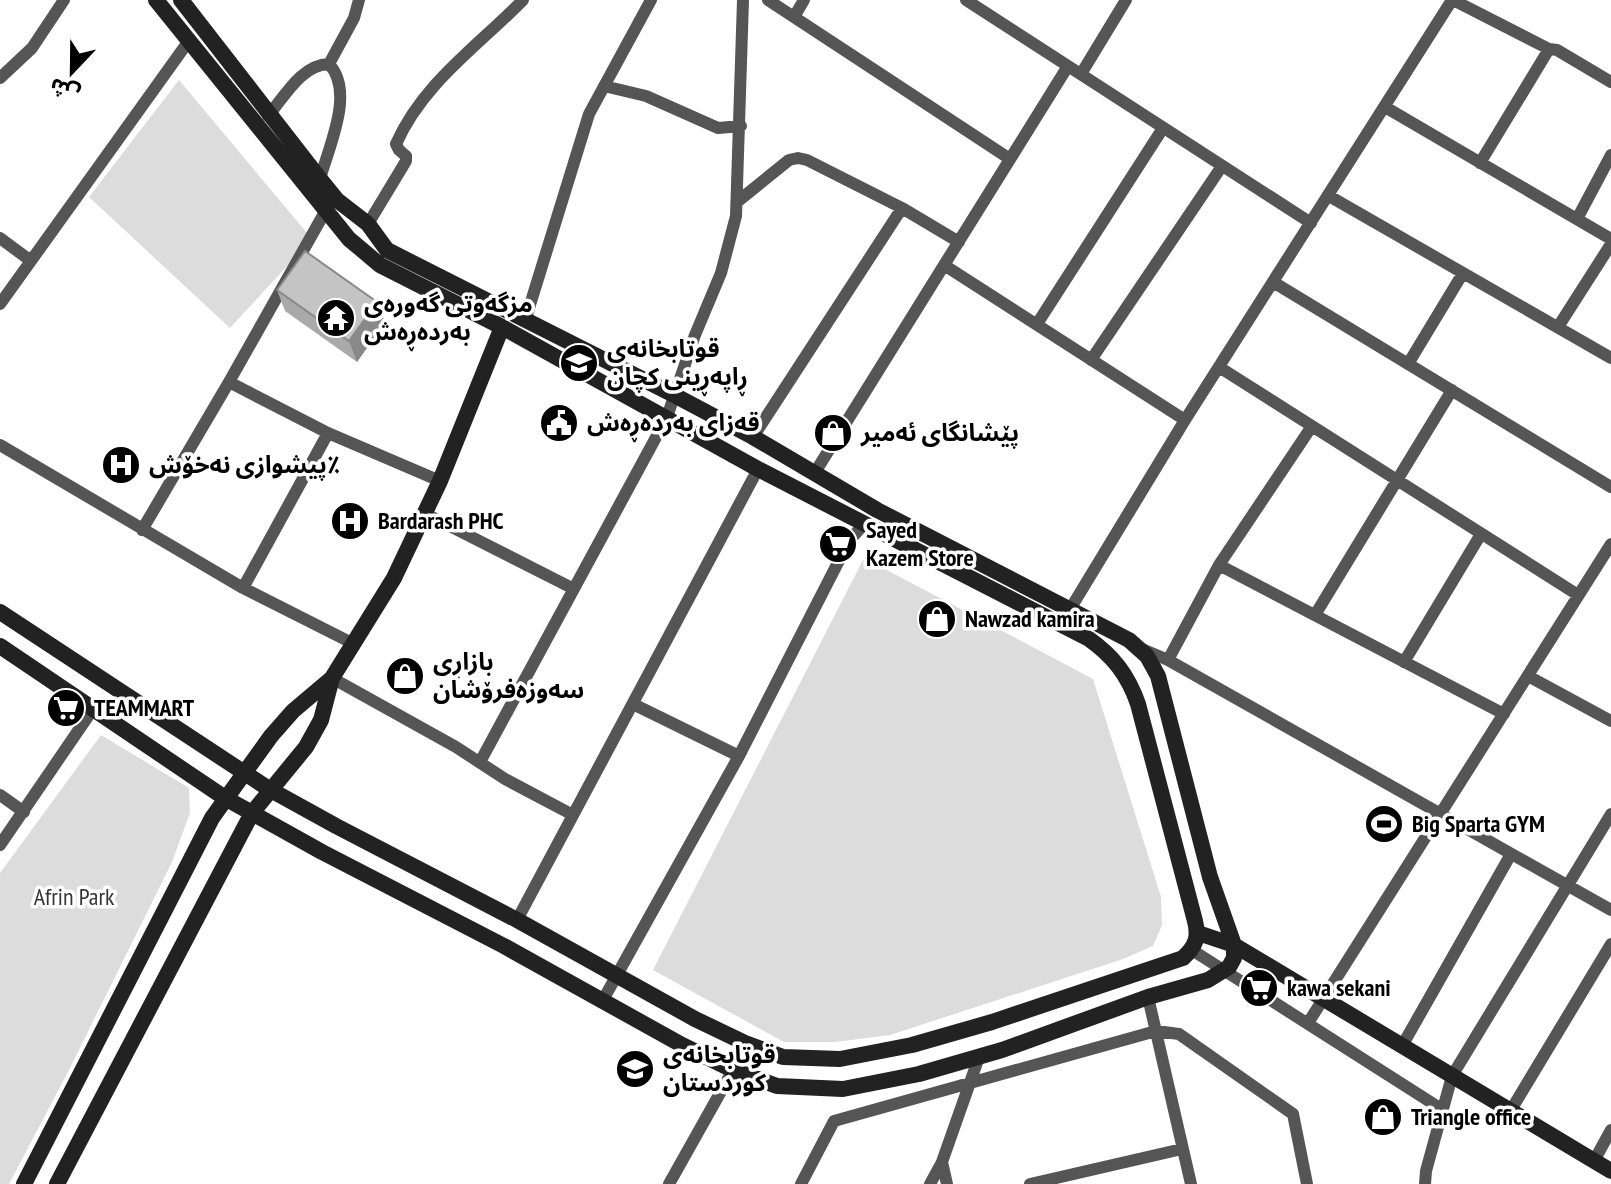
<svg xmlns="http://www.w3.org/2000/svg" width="1611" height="1184" viewBox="0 0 1611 1184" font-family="'PT Sans Narrow','Noto Sans Arabic',sans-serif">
  <rect width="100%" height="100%" fill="#fff"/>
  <!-- green -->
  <path fill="#dcdcdc" d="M 179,80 L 312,239 L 230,328 L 89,197 Z
    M 864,558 L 1093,679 L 1161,897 L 1162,925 L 1153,946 L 1123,959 L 890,1035 L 835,1042 L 784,1042 L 653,970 Z
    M 101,735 L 189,788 L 190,813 L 172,862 L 70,1068 L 9,1184 L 0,1184 L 0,873 Z"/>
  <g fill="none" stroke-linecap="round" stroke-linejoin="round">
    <!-- street -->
    <path stroke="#555" stroke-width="12" d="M 768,0 L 1010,159
      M 966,0 L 1311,223
      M 1453,0 L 1549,49 L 1557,50 L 1611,82
      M 794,17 L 804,0
      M 329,64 L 354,18 L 359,0
      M 1081,74 L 1126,0
      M 0,78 L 32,48 L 64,0
      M 604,86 L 646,96 L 718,128 L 741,126
      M 1385,107 L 1611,239
      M 268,116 C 285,96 301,65 329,64
      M 1480,163 L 1549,49
      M 320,179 C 329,146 355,92 329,64
      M 1329,196 L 1611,358
      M 737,202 L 789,160 L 798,158 L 807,160 L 902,208 L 959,242
      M 1577,219 L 1611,155
      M 368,224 L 406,161 L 406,156 L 399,150 L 396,144 C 423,83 478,46 523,0
      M 0,238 L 31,261
      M 944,265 L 1185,420
      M 1273,282 L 1611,487
      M 0,304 L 188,42
      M 525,321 L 589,114 L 651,0
      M 1037,324 L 1163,128
      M 1558,327 L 1611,244
      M 1091,360 L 1222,166
      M 1408,364 L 1463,273
      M 1219,367 L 1578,595
      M 229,382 L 328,433 L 440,481
      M 753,437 L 902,208
      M 0,445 L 243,588 L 354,644
      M 814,474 L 1068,66
      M 426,514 L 574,589
      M 142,530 L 229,382 L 326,210
      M 1219,565 L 1504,714
      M 243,588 L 328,433
      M 1069,611 L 1185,420 L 1452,0
      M 1315,615 L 1452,390
      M 1142,649 L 1168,660 L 1611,910
      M 1168,660 L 1219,565 L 1312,426
      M 1404,662 L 1481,534
      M 1528,676 L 1611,721
      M 332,678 L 456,747 L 505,779 L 573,815
      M 633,704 L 739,756
      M 480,762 L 667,417 L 695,335 L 721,273 L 736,216 L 743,0
      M 0,795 L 24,812
      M 0,845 L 93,709
      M 517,920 L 758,469
      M 1192,950 L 1443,1110
      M 1148,997 L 1191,1184
      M 603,1000 L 739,756 L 849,541 L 864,524
      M 1308,1023 L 1611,544
      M 1402,1046 L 1511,854
      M 1511,1110 L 1611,944
      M 1594,1161 L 1611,1130
      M 669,1184 L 733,1070
      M 801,1184 L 834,1121 L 1156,1031 L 1179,1034 L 1293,1114 L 1307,1184
      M 930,1184 L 942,1162
      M 947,1184 L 942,1162 L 979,1057
      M 1030,1184 L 1182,1149
      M 1425,1184 L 1426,1171 L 1452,1076 L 1611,814"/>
    <!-- secondary -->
    <path stroke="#222" stroke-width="16" d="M 0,612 L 269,789 L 336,826 L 517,920 L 695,1019 L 745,1043 L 783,1057 L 840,1059 L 912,1045 L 992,1022 L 1183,958 C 1196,946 1199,937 1195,921 L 1138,704 C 1128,675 1113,656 1089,639 L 758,469 L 502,327 L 380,265 L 349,239 L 156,0
      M 0,646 L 225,798 L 322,852 L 504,946 L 682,1045 L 733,1070 L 777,1086 L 843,1089 L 919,1074 L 1002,1050 L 1148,997 L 1208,980 L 1229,967 L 1234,958 L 1234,945 L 1210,877 L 1158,676 L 1147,656 L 1129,640 L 877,510 L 753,437 L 674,395 L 387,250 L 368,224 L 337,200 L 320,179 L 181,0
      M 1198,933 L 1234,945 L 1611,1171
      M 24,1184 L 212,818 L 271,736 L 293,711 L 332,678 L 394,578 L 440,481 L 502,327
      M 57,1184 L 252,813 L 306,747 L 321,720 L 332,678"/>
  </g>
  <!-- wall -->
  <path fill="#a9a9a9" d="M 277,290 L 385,322 L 357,362 L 285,311 Z"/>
  <!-- shaded-wall -->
  <path fill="#898989" d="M 377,302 L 385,322 L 357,362 L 349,341 Z"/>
  <!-- building -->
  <path fill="#c4c4c4" stroke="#898989" stroke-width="2" d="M 305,251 L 377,302 L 349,341 L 277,290 Z"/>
  <!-- icons -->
  <defs>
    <g id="temple-disc" transform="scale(2)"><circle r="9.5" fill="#000" stroke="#fff"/><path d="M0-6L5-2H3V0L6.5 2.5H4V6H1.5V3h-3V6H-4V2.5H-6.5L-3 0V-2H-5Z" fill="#fff"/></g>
    <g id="school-disc" transform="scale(2)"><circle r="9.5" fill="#000" stroke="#fff"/><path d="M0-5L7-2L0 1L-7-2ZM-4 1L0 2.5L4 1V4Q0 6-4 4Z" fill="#fff"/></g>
    <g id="civic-disc" transform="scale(2)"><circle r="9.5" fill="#000" stroke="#fff"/><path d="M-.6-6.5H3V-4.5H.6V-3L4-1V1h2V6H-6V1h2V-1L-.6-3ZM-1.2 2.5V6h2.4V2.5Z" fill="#fff"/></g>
    <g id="shop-disc" transform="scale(2)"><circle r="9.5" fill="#000" stroke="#fff"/><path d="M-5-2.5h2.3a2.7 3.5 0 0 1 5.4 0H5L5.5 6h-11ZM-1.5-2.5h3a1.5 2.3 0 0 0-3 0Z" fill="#fff"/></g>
    <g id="hospital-disc" transform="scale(2)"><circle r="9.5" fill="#000" stroke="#fff"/><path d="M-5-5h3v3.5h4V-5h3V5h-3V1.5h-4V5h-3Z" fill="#fff"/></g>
    <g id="supermarket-disc" transform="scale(2)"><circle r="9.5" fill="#000" stroke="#fff"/><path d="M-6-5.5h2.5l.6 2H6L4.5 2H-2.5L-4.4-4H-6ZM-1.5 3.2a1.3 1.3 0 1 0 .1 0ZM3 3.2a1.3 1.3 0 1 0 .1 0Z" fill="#fff"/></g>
    <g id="stadium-disc" transform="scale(2)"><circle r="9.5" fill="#000" stroke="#fff"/><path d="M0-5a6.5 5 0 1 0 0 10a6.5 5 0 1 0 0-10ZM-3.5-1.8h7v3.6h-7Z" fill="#fff"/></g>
  </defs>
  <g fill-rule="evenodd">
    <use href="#temple-disc" x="336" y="318"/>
    <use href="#school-disc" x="579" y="363"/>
    <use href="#civic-disc" x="559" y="423"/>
    <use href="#shop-disc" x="833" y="433"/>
    <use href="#hospital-disc" x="121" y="465"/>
    <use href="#hospital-disc" x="350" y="521"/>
    <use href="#supermarket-disc" x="838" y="544"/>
    <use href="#shop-disc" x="937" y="619"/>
    <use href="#shop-disc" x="405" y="676"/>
    <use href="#supermarket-disc" x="66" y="708"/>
    <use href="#stadium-disc" x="1384" y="824"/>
    <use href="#supermarket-disc" x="1259" y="988"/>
    <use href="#school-disc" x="635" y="1069"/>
    <use href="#shop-disc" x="1383" y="1117"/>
  </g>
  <g text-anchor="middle" stroke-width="7" stroke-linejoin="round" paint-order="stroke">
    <!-- poi labels -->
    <g font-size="24" font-weight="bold" fill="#000" stroke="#fff" text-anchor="start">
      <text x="364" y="312">مزگەوتی گەورەی<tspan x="364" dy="28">بەردەڕەش</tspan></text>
      <text x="607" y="357">قوتابخانەی<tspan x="607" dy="28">ڕاپەڕینی کچان</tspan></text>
      <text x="587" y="431">قەزای بەردەڕەش</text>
      <text x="861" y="441">پێشانگای ئەمیر</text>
      <text x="149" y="473">پیشوازی نەخۆش٪</text>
      <text x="378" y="529">Bardarash PHC</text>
      <text x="866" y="538">Sayed<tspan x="866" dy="28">Kazem Store</tspan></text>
      <text x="965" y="627">Nawzad kamira</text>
      <text x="433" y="670">بازاڕی<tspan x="433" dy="28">سەوزەفرۆشان</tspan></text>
      <text x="94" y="716">TEAMMART</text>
      <text x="1412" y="832">Big Sparta GYM</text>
      <text x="1287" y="996">kawa sekani</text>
      <text x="663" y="1063">قوتابخانەی<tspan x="663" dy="28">کوردستان</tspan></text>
      <text x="1411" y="1125">Triangle office</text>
    </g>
    <!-- park labels -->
    <g font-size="24" fill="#333" stroke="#fff">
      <text x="74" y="905">Afrin Park</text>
    </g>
  </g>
  <!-- north arrow -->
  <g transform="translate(72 72) rotate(202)" stroke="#ffffff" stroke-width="6" paint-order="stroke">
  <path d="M0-6L14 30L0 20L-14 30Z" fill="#000000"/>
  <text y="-12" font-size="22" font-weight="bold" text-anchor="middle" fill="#000000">ش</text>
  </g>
</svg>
